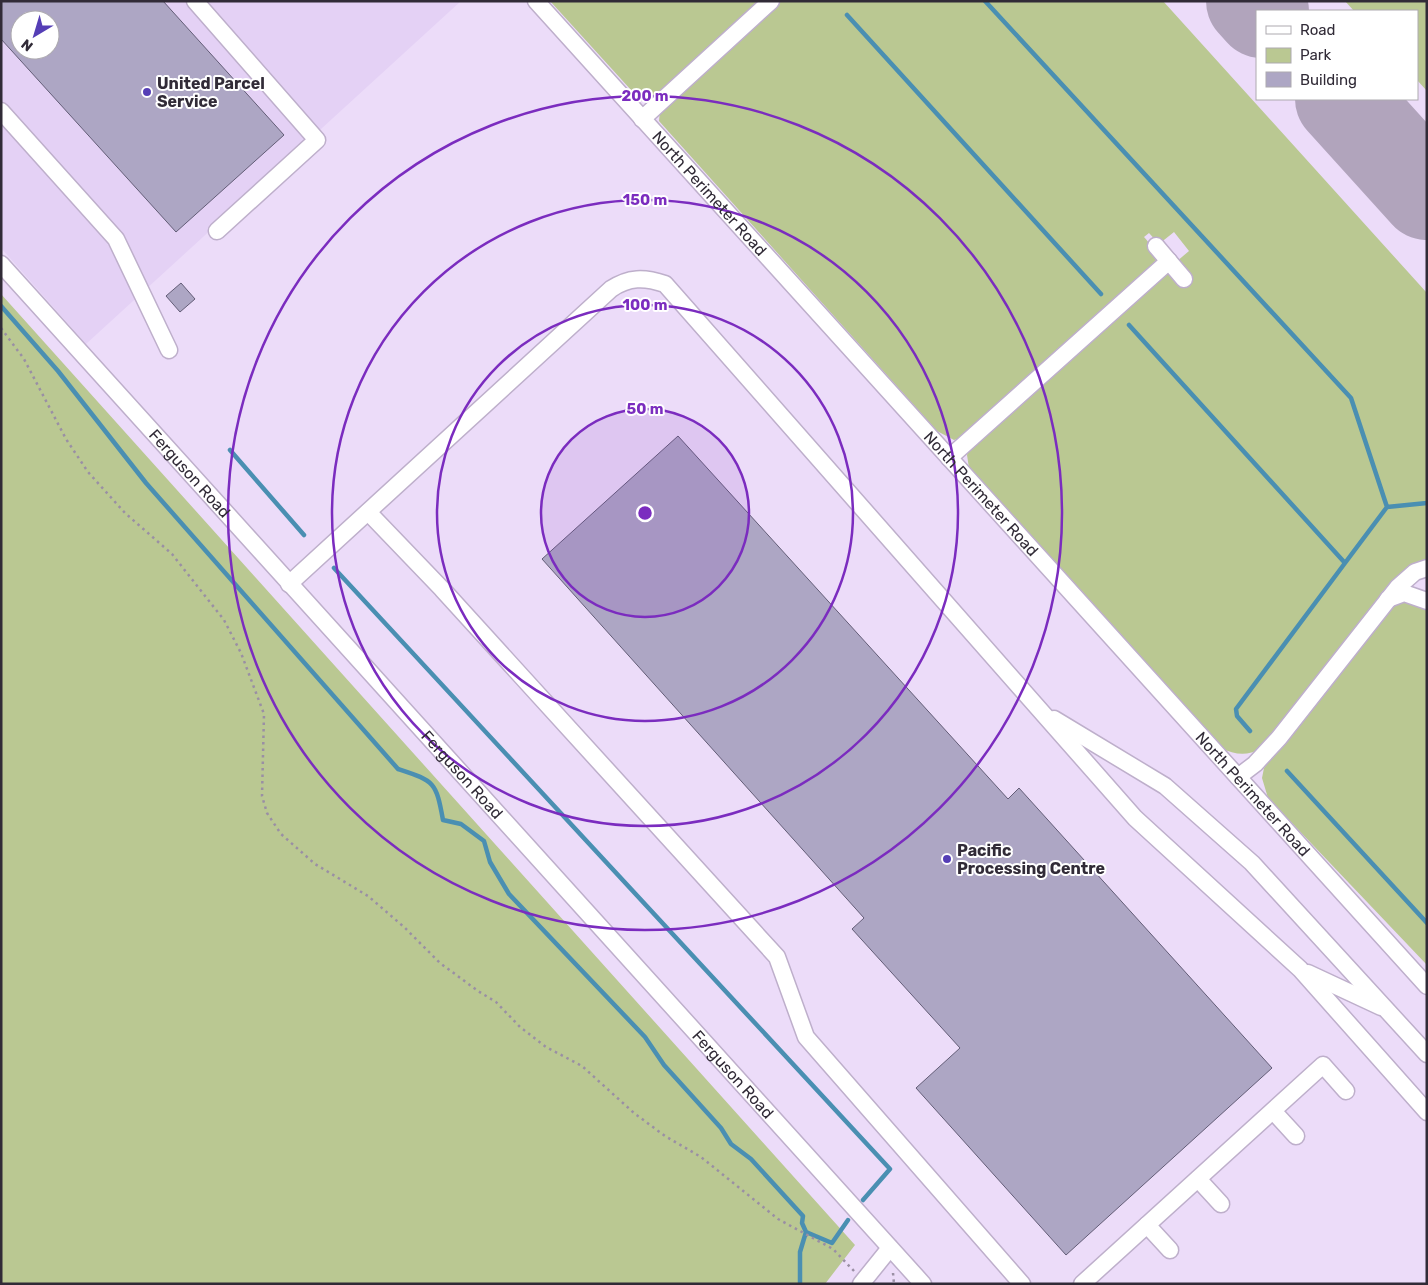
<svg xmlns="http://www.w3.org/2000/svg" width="1428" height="1285" viewBox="0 0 1428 1285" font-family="Rubik,sans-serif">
  <rect width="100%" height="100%" fill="#ecdcf9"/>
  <!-- built -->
  <path fill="#e4d1f5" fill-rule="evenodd" d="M 1,1 L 461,1 L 86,344 L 1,248 ZM 20,20 L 50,20 L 50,50 L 20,50 Z"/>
  <!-- green -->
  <path fill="#bac892" d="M 550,1 L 766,1 L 651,102 L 641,101 Z
    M 778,1 L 1163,1 L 1427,293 L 1427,561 L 1261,749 C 1247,756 1235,755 1221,748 L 969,468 L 967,455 L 969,450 L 1168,273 L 1173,274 L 1176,262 L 1189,251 L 1174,232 L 1159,244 L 1149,233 L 1144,237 C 1152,246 1158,254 1155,266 L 966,436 L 954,440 L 937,431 L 659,121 L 660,110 Z
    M 1345,1 L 1427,1 L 1427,91 L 1417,80 L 1417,11 L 1354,11 Z
    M 1,294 L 855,1245 L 825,1284 L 1,1284 Z
    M 1403,598 L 1427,607 L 1427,965 L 1268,798 L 1262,778 L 1264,768 L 1389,605 Z"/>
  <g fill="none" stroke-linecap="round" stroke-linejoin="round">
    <!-- stream -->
    <path stroke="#4a8fb2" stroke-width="4.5" d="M 985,1 L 1351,398 L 1387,507 L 1345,563
      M 847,15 L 1101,294
      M 1,306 L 58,371 L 146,483 L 398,769 C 434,781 436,781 443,820 L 461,824 L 484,841 L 490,862 L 509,894 L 645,1037 L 664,1065 L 721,1128 L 731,1144 L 751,1159 L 803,1216 L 802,1223 L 806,1232
      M 1129,325 L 1345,563 L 1236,709 L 1237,716 L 1250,731
      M 230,450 L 304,535
      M 1387,507 L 1427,503
      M 334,568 L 890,1169 L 863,1200
      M 1287,771 L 1427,923
      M 800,1284 L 800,1252 L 806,1232 L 832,1243 L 848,1220"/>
    <!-- runway -->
    <path stroke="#b1a4bc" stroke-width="94" d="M 1253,1 L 1262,11
      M 1342,99 L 1427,193"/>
  </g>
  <!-- building -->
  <path fill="#ada6c4" stroke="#635d77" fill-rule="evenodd" d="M 1,1 L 163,1 L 284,135 L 176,232 L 1,39 ZM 20,20 L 50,20 L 50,50 L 20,50 Z
    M 181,283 L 195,299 L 180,312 L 166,296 Z
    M 678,436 L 1008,799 L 1019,788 L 1272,1068 L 1066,1255 L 916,1088 L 960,1048 L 852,929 L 864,918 L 542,559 Z"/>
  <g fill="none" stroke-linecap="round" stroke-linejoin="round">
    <!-- minor casing -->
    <g stroke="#beafcb" stroke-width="19">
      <g id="minor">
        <path d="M 195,1 L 317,140 L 217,231"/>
        <path id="s1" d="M 536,1 L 1427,986"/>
        <path d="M 1,111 L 116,239 L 169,350"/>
        <path d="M 642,119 L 771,1"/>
        <path d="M 1156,246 L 1184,279"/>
        <path id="s2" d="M 1,264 L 923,1284"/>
        <path d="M 949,458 L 1169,261"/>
        <path d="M 368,512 L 442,589 L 777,957 L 806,1037 L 1022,1284"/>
        <path d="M 289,584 L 611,289 C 629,277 644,277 665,284 L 1135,818 L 1300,969 L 1427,1112"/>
        <path d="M 1388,599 L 1404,593 L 1427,601"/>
        <path d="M 1054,719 L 1165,786 L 1252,863 L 1427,1054"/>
        <path d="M 1238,777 L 1255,764 L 1279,738 L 1398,587 L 1415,572 L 1427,568"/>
        <path d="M 1308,973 L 1381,1007"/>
        <path d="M 1273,1111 L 1296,1136"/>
        <path d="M 1198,1179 L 1221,1204"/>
        <path d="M 1147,1225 L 1170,1250"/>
        <path d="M 861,1284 L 890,1248"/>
        <path d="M 1082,1284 L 1323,1065 L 1346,1091"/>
      </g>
    </g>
    <!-- path -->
    <path stroke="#9a8fa4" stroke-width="2.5" stroke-dasharray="2.5 4" stroke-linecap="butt" d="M 1,328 L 24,359 L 66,439 L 88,472 L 125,513 L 172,554 L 224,620 L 241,653 L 264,714 L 262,796 L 267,813 L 281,834 L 315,864 L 368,896 L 404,927 L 440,963 L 478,991 L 496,1002 L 520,1027 L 546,1047 L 582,1066 L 634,1113 L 665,1136 L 701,1157 L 778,1219 L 833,1249 L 854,1271
      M 893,1273 L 894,1284"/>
    <!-- minor -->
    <use href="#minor" stroke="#fff" stroke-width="16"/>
  </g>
  <!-- distance rings -->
  <circle cx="645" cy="513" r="104" fill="#7b2cbf" fill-opacity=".12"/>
  <g fill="none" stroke="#7b2cbf" stroke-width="2.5">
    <circle cx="645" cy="513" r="104"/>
    <circle cx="645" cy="513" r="208"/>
    <circle cx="645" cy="513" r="313"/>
    <circle cx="645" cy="513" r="417"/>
  </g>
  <!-- markers -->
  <g fill="#553eb6" stroke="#fff" stroke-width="2">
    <circle cx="147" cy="92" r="5"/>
    <circle cx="947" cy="859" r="5"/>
  </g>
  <g text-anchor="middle" stroke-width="4" stroke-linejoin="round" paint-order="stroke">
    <!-- poi labels -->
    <g font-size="16" font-weight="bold" fill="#312b37" stroke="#fff" text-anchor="start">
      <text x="157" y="89">United Parcel<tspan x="157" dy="18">Service</tspan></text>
      <text x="957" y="856">Pacific<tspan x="957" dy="18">Processing Centre</tspan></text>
    </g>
    <!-- street labels -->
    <g font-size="16" fill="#312b37" stroke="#fff">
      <text dy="6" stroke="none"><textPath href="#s1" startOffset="259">North Perimeter Road</textPath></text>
      <text dy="6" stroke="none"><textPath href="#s2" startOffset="282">Ferguson Road</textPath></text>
      <text dy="6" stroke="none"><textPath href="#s1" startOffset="664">North Perimeter Road</textPath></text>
      <text dy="6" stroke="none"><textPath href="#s2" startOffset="688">Ferguson Road</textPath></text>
      <text dy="6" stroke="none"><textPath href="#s1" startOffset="1069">North Perimeter Road</textPath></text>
      <text dy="6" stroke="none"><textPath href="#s2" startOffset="1092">Ferguson Road</textPath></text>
    </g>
  </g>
  <circle cx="645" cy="513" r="8" fill="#7b2cbf" stroke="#fff" stroke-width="2.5"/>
  <g font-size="15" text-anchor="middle" font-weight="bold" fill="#7b2cbf" stroke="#fff" stroke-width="4" stroke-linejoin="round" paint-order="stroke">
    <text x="645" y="101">200 m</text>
    <text x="645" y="205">150 m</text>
    <text x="645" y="310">100 m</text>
    <text x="645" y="414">50 m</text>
  </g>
  <!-- border -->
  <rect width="1428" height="1285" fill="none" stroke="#312b37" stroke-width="5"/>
  <!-- legend -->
  <rect x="1256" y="10" width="162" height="90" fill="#ffffff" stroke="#adaaaf"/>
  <rect x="1266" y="26" width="25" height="8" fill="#ffffff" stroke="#adaaaf"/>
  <text x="1300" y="35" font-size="15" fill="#312b37">Road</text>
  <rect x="1266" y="48" width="25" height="15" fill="#bac892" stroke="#adaaaf"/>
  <text x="1300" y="60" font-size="15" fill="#312b37">Park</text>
  <rect x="1266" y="72" width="25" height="15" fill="#ada6c4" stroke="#adaaaf"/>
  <text x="1300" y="85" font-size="15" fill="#312b37">Building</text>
  <!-- north arrow -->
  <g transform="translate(35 35) rotate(218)"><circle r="24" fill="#ffffff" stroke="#adaaaf"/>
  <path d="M0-4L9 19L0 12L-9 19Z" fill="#553eb6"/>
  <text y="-8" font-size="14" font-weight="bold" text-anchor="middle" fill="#312b37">N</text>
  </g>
</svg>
